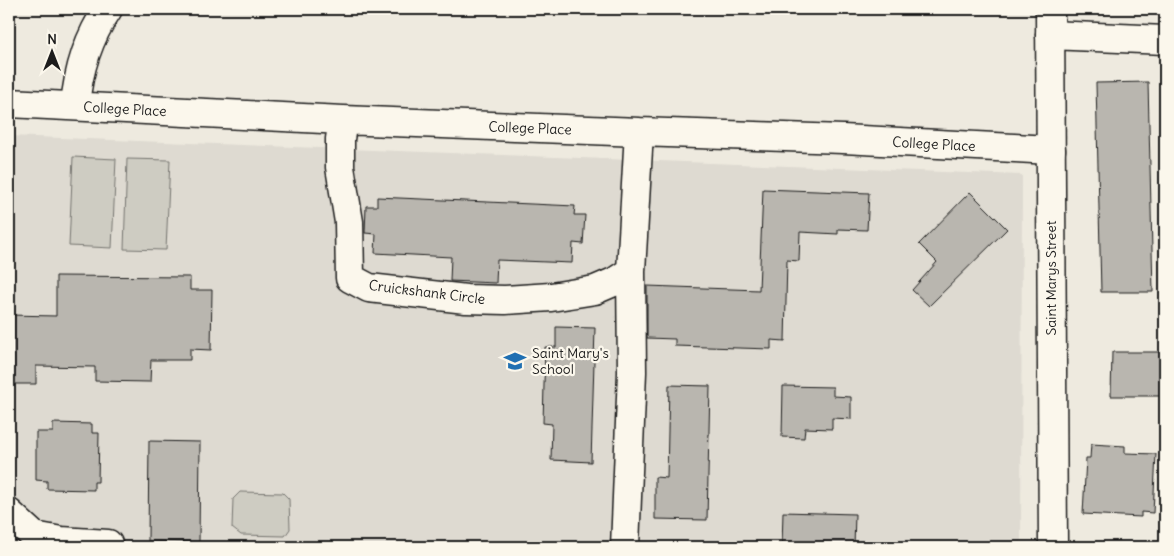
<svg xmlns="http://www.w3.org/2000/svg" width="1174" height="556" viewBox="0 0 1174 556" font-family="Delius,sans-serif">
  <rect width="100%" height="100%" fill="#eeeadf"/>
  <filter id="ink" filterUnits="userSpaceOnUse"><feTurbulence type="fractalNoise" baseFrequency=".02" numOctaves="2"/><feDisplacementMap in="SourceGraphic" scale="10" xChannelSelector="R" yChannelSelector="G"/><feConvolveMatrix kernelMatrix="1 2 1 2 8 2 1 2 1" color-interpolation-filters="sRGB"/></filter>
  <g filter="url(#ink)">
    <!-- built -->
    <path fill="#dedad1" d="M 9,136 L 1022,175 L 1021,547 L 9,547 Z"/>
    <!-- green -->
    <path fill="#ceccc2" stroke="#75746f" d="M 73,157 L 116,159 L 112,248 L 69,246 Z
      M 127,159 L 170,160 L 166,250 L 124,249 Z
      M 9,173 L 12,173 L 9,240 Z
      M 240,492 L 283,493 L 289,499 L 290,529 L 285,536 L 241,535 L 232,528 L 233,499 Z"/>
    <!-- building -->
    <path fill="#b9b6af" stroke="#1c1c1c" d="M 1148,82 L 1153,292 L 1101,292 L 1096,83 Z
      M 763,189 L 869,193 L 867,230 L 838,229 L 838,234 L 800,232 L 799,261 L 787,260 L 785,341 L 771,340 L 771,349 L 675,346 L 675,339 L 647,338 L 647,286 L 759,290 Z
      M 970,192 L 1007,229 L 929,306 L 912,290 L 937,262 L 919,244 Z
      M 377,197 L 575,206 L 574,215 L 585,215 L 583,244 L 573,243 L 572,263 L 497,260 L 496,283 L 450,281 L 451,257 L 375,253 L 376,234 L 365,233 L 366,206 L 377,206 Z
      M 56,276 L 190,277 L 190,290 L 212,290 L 211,350 L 190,349 L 190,360 L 151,360 L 150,382 L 95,381 L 95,367 L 36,366 L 36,384 L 9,384 L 9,315 L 56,316 Z
      M 556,327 L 595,328 L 591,462 L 551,460 L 552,424 L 543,423 L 545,347 L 556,347 Z
      M 1112,352 L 1165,352 L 1165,396 L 1111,396 Z
      M 669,385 L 710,386 L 707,520 L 655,519 L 655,477 L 667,478 Z
      M 783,386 L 833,387 L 833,396 L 851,397 L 851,419 L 832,418 L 832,429 L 805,428 L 804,438 L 782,437 Z
      M 53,423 L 92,424 L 92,433 L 99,433 L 98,482 L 94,482 L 94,490 L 47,489 L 47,481 L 36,480 L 36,432 L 53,432 Z
      M 149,441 L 200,442 L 199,542 L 148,541 Z
      M 1091,444 L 1125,446 L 1125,453 L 1156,454 L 1153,513 L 1141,512 L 1141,517 L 1083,514 L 1086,458 L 1090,458 Z
      M 783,512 L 855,514 L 854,547 L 782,547 Z"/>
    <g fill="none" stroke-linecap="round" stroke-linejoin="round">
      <!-- minor casing -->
      <g stroke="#1c1c1c" stroke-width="31">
        <path id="minor" d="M 1050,35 L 1165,40
          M 9,103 L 343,120 L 639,132 L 843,139 L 1051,150
          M 75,106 C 78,71 88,38 108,9
          M 343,120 L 340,139 L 340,167 L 349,222 L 350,278 L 369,288 L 466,299 L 505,300 L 551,297 L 595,290 L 616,281 L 631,271 L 639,132
          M 9,513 L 34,536 L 61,541 L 108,544
          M 625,547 L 632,372 L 631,271"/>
      </g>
      <!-- major casing -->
      <g stroke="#1c1c1c" stroke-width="31">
        <path id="major" d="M 1050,9 L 1053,547"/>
      </g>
      <!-- minor -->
      <use href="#minor" stroke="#fbf7ec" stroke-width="28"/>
      <!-- major -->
      <use href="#major" stroke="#fbf7ec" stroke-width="28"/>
    </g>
  </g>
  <!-- icons -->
  <defs>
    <g id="school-bare" transform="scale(1.725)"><path d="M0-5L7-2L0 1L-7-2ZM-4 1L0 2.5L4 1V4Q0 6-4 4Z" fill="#1f6fb2" stroke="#fbf7ec" stroke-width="2.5" paint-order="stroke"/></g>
  </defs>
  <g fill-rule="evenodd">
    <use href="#school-bare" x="515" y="361"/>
  </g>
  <g text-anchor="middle" stroke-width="4.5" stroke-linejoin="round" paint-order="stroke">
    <!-- street labels -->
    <g font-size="14" fill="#1c1c1c" stroke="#fbf7ec">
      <text transform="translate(125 109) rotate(3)" y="5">College Place</text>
      <text transform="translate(530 128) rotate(2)" y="5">College Place</text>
      <text transform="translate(934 144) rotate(3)" y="5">College Place</text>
      <text transform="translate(1051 278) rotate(-90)" y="5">Saint Marys Street</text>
      <text transform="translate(427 292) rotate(7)" y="5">Cruickshank Circle</text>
    </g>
    <!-- poi labels -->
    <g font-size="14" fill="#1c1c1c" stroke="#fbf7ec" text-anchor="start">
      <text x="532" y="358">Saint Mary's<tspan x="532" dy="16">School</tspan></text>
    </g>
  </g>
  <!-- margin -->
  <rect width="1174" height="556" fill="none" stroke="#fbf7ec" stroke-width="30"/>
  <rect x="15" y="15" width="1144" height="526" fill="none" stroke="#1c1c1c" stroke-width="2" filter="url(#ink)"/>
  <!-- north arrow -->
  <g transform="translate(52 52)" stroke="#fbf7ec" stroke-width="4" paint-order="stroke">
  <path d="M0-4L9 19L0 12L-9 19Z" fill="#1c1c1c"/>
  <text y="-8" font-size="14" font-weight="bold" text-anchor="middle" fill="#1c1c1c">N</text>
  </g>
</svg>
